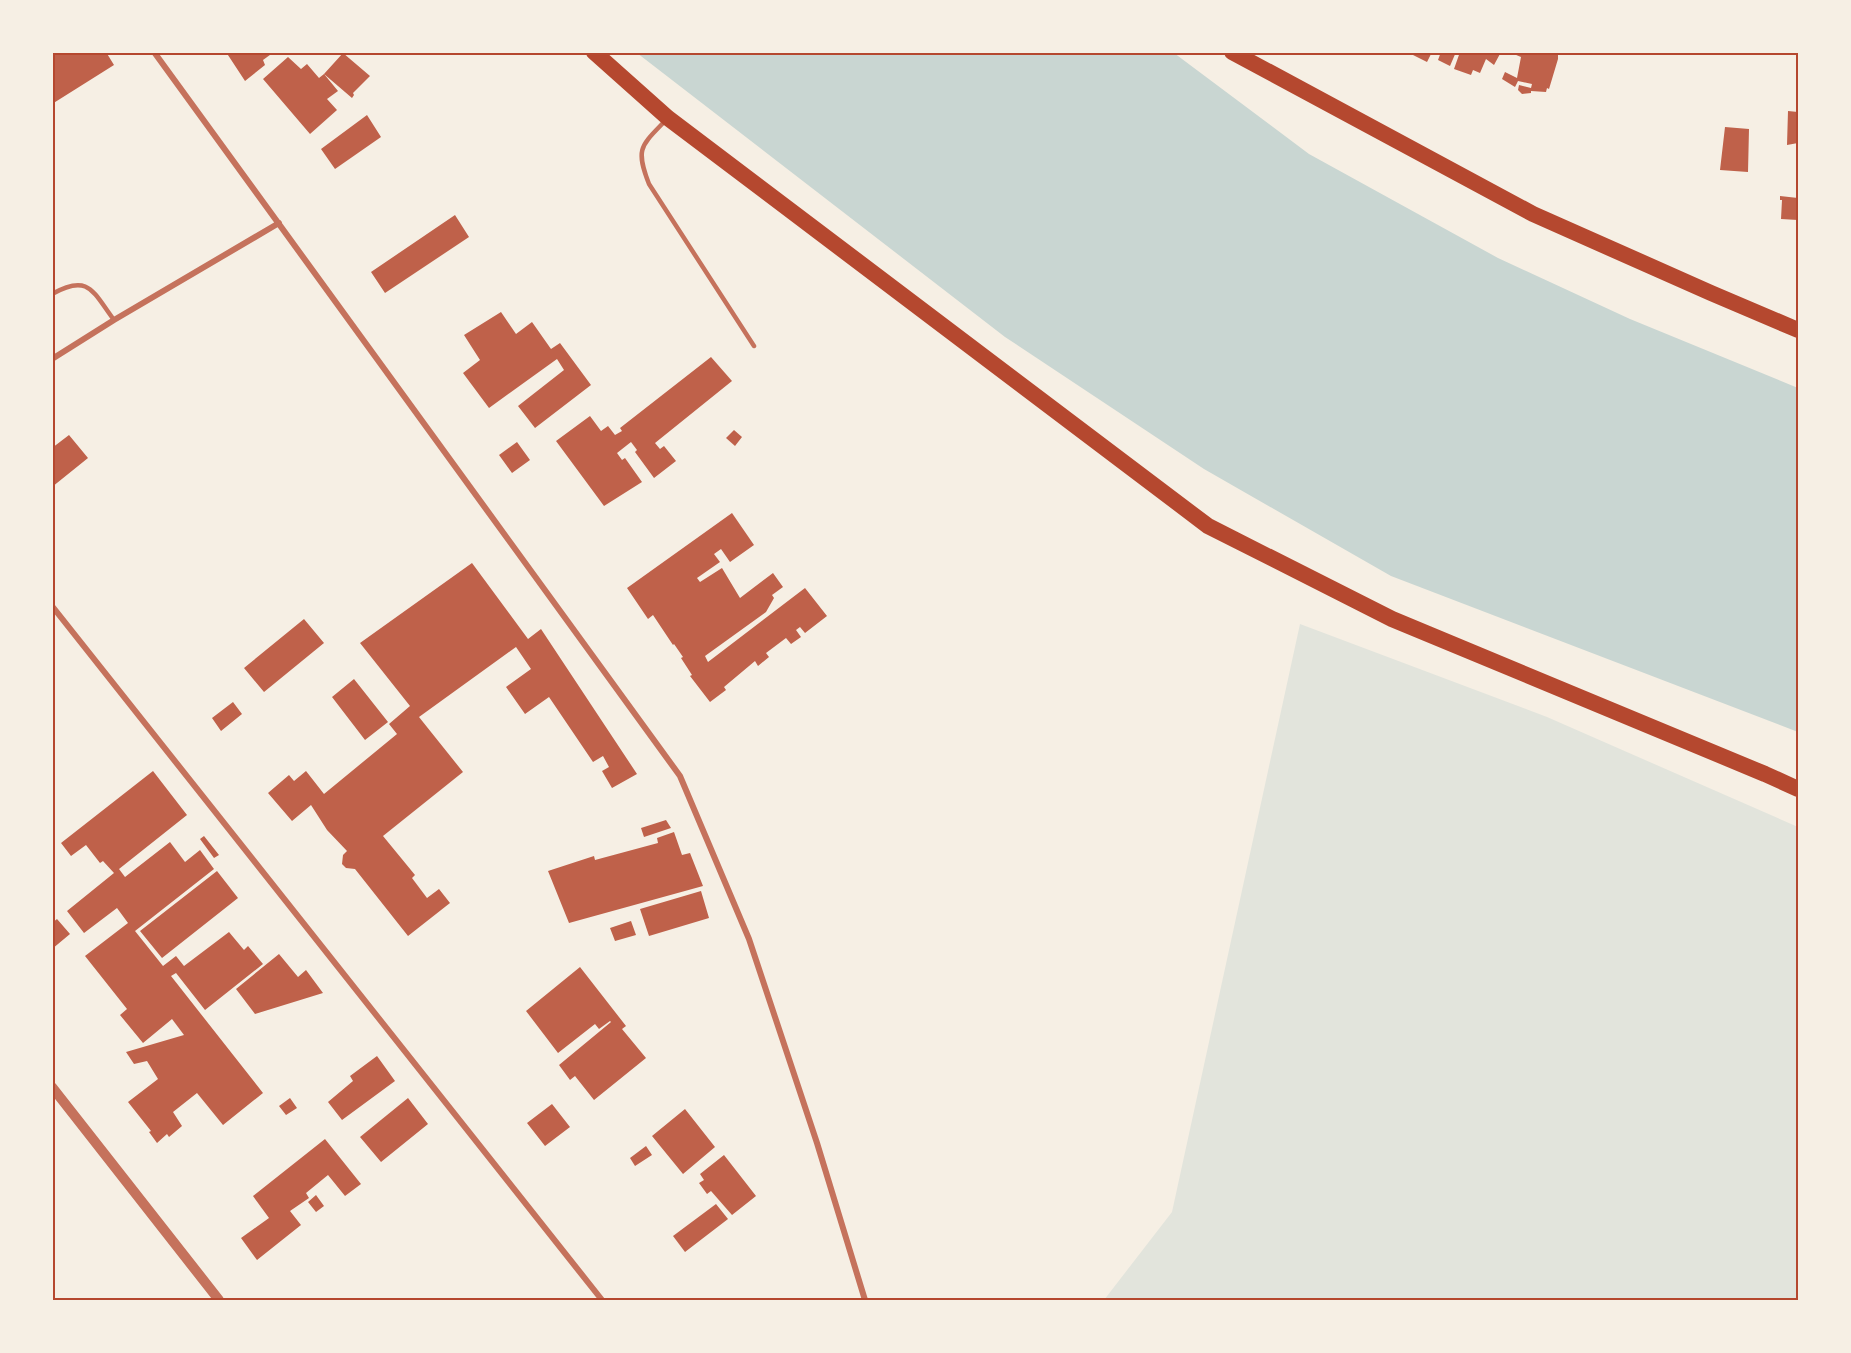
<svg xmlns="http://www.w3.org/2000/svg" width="1851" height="1353" viewBox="0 0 1851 1353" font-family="'Source Serif 4',serif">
  <rect width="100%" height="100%" fill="#f6efe4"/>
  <!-- green -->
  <path fill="#e2e4dc" d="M 1300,624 L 1547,717 L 1798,827 L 1798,1300 L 1104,1300 L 1172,1212 Z"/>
  <!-- water -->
  <path fill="#c9d6d2" d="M 637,53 L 1174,53 L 1309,154 L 1498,258 L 1630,319 L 1798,388 L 1798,732 L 1391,576 L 1204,469 L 1005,337 Z"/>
  <!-- building -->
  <path fill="#bf614a" d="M 52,52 L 106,52 L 114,65 L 52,104 Z
    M 226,52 L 274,52 L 263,60 L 265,65 L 245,81 Z
    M 1407,52 L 1432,52 L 1427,62 Z
    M 1441,52 L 1456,52 L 1450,66 L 1438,60 Z
    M 1460,52 L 1501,52 L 1494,65 L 1486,59 L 1480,73 L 1473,70 L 1471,75 L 1454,69 Z
    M 1509,52 L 1558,52 L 1558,59 L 1549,89 L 1547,88 L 1546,92 L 1531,91 L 1531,93 L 1522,94 L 1518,90 L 1519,85 L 1531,88 L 1532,84 L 1518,81 L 1515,87 L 1502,79 L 1505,72 L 1517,78 L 1521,57 Z
    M 343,53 L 370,76 L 353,93 L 354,95 L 352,98 L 324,74 Z
    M 288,57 L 301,69 L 307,64 L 319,78 L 324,74 L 338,91 L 327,99 L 337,110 L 310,134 L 263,79 Z
    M 1788,111 L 1798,112 L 1798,143 L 1787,145 Z
    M 367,115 L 381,137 L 335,169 L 321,149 Z
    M 1725,127 L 1749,129 L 1748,172 L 1720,170 Z
    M 1780,196 L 1798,198 L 1798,220 L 1781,219 L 1782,200 L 1780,200 Z
    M 455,215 L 469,237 L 385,293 L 371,272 Z
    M 501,312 L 516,334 L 532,322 L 551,349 L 560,343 L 591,385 L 535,428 L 518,406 L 564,370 L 557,359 L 489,408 L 463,373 L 480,360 L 464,335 Z
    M 711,357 L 732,381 L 655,443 L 660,449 L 664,446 L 676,461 L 654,478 L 635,452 L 637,450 L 631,442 L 617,453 L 622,460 L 625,458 L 642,482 L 604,506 L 556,441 L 590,416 L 601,431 L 608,426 L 615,435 L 622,431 L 620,428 Z
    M 734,430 L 742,437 L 735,446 L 726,438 Z
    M 69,435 L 88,458 L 52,487 L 52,448 Z
    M 517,442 L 530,460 L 512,473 L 499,455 Z
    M 732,513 L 754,545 L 730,562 L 721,549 L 714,554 L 720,562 L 697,578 L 700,582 L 722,568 L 740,598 L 773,573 L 783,587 L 772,595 L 774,598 L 766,612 L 705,656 L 708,662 L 805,588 L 827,616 L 805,633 L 800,627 L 796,630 L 801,637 L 791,644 L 786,638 L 766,653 L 769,657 L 758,666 L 755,661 L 724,687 L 726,690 L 710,702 L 690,676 L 692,675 L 681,658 L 683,657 L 674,644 L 673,645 L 653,615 L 648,619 L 627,588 Z
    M 472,563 L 528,639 L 541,629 L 637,774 L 612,788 L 602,771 L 609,767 L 603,756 L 593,762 L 549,697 L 525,714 L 506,687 L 531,669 L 516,647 L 419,717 L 463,772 L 383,836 L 415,875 L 412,878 L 427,898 L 439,889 L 450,903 L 408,936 L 355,869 L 346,868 L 342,864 L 343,855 L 347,851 L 327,830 L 311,805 L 292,821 L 268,793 L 289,775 L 294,781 L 306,771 L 324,794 L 397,734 L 389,724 L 410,706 L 360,643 Z
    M 304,619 L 324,643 L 264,692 L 244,668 Z
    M 354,679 L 388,722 L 365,740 L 332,697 Z
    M 233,702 L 242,714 L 221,731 L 212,718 Z
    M 153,771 L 187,815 L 119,869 L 125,877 L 170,842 L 185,862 L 200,850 L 214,869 L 135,931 L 163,966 L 176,956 L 184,966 L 229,932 L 244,950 L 248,946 L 263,964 L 205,1010 L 176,973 L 171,976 L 263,1093 L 223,1125 L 197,1093 L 173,1112 L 182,1126 L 169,1137 L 167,1134 L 157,1143 L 149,1132 L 151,1131 L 128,1102 L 158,1079 L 147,1061 L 134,1064 L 126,1052 L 184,1035 L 172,1019 L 143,1043 L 120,1015 L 127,1009 L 85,956 L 128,923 L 117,908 L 84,933 L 67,911 L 114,873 L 103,861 L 100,863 L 86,845 L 71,856 L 61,843 Z
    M 666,820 L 671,828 L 644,837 L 641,828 Z
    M 674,832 L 682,855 L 690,853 L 703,886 L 569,923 L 548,871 L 594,856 L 595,860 L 658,843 L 657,838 Z
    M 204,836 L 219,855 L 214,858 L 200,839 Z
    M 217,871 L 238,898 L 162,958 L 140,931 Z
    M 701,891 L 709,918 L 649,936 L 640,909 Z
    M 57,919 L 70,934 L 52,949 L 52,923 Z
    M 631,921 L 636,935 L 615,941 L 610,928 Z
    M 279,954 L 298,977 L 306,970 L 323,993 L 255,1014 L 236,989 Z
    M 580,967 L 626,1026 L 622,1029 L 646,1058 L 594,1100 L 575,1076 L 570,1080 L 559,1065 L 611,1022 L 610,1021 L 599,1029 L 595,1024 L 558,1053 L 526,1011 Z
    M 377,1056 L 395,1081 L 342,1120 L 328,1102 L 353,1081 L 350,1076 Z
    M 290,1098 L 297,1108 L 286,1115 L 279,1106 Z
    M 408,1098 L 428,1124 L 381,1162 L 360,1137 Z
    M 552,1104 L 570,1127 L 545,1146 L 527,1123 Z
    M 685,1109 L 715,1147 L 683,1174 L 652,1136 Z
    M 325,1139 L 361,1184 L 345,1196 L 328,1175 L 306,1193 L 309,1198 L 290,1211 L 301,1225 L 257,1260 L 241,1238 L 269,1218 L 253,1196 Z
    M 646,1146 L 652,1155 L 635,1166 L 630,1158 Z
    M 724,1155 L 756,1196 L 732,1215 L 711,1191 L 707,1194 L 699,1183 L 704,1180 L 700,1174 Z
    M 316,1195 L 324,1206 L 316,1212 L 308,1202 Z
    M 716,1204 L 728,1219 L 685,1252 L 673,1236 Z"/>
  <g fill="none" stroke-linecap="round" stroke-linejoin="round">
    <!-- service -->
    <path stroke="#c5725c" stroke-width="4.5" d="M 666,120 C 641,146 635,148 649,184 L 754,346
      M 52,294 C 89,273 93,292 114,320"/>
    <!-- minor -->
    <path stroke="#c5725c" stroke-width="6" d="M 154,52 L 680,776 L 749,939 L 817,1143 L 865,1300
      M 52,359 L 114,320 L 279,223
      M 52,606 L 602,1300"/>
    <!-- tertiary -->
    <path stroke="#c5725c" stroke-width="10" d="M 52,1087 L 219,1300"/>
    <!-- trunk -->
    <path stroke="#b5482f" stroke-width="16" d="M 594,52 L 668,118 L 1208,526 L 1392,619 L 1765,774 L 1798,789
      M 1232,52 L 1533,214 L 1711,293 L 1798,330"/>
  </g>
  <!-- border -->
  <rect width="1851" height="1353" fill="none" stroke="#f6efe4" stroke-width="108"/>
  <rect x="54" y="54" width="1743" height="1245" fill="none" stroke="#b5482f" stroke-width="2"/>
</svg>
